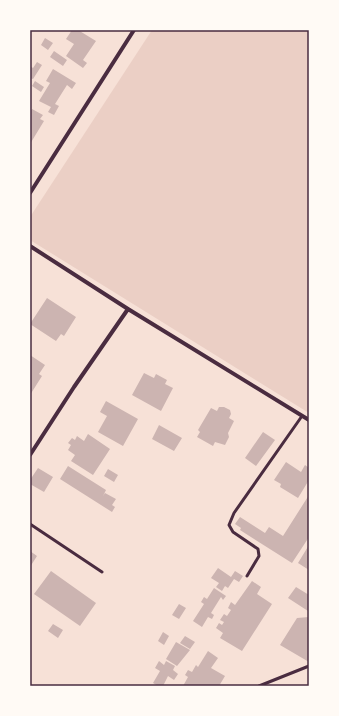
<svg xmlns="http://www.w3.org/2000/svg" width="339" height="716" viewBox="0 0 339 716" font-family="'Noto Sans',sans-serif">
  <rect width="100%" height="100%" fill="#f7e1d7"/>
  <!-- green -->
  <path fill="#ebcfc5" d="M 152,30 L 309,30 L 309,413 L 30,240 L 30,217 Z"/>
  <!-- building -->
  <path fill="#ccb4b1" d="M 72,30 L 78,30 L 96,41 L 83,60 L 87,63 L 83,68 L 66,56 L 74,44 L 66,39 Z
    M 45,38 L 53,43 L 48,50 L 41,45 Z
    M 54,51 L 67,60 L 63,66 L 50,57 Z
    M 37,62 L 42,65 L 33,79 L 30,78 L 30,66 L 33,68 Z
    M 53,69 L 76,83 L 72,89 L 67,85 L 55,104 L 59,106 L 54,115 L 48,112 L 51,107 L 39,101 L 50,83 L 46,81 Z
    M 35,81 L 44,87 L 41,92 L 32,86 Z
    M 32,109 L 43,115 L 40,119 L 44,121 L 30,144 L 30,112 Z
    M 47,298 L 76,317 L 64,336 L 61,334 L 56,341 L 30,324 Z
    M 30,355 L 45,365 L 39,374 L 42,376 L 30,395 Z
    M 144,373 L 154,378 L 156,374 L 167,380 L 165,384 L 173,388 L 161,411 L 132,395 Z
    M 106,401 L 138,419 L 123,446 L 98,432 L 107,416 L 100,412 Z
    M 219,407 L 224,407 L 230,410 L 231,414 L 229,418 L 234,421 L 228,433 L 229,437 L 225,445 L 215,442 L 213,446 L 197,437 L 200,432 L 198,430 L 211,408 L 217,411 Z
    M 159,425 L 182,438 L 174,451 L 152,439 Z
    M 263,432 L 275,440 L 256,466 L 245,458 Z
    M 88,434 L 110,449 L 93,475 L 71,461 L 75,455 L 68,450 L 71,445 L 68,443 L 72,438 L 75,440 L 77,436 L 84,441 Z
    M 286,462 L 301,472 L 305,465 L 309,468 L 309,480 L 298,498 L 280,487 L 281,484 L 274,480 Z
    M 68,466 L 106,490 L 103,496 L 105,493 L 116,499 L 112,505 L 115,507 L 112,512 L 60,479 Z
    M 38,468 L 53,477 L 44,492 L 30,484 L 30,480 Z
    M 108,469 L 118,475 L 114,482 L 104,476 Z
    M 309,495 L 309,537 L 292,563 L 240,530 L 241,528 L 235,524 L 240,517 L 265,533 L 269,527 L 283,536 Z
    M 309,545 L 309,570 L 298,563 Z
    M 30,551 L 37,556 L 30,567 Z
    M 218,568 L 231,577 L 235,571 L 243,576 L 239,582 L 234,579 L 228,588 L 225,586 L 222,591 L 216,587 L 219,583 L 211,578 Z
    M 51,571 L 96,603 L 80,626 L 34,594 Z
    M 252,581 L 261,587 L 257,594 L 272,604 L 242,651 L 220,638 L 223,633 L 216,628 L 219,623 L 222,625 L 224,622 L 220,620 L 224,614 L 227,616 L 231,610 L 228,608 L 231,602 L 235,605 Z
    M 296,587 L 309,595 L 308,611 L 288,598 Z
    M 214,588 L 226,596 L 223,600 L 221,597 L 211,613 L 214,615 L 212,619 L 208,617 L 202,627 L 193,621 L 204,604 L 201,602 L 204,597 L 207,599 Z
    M 179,604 L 186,608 L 179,619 L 172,615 Z
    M 309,617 L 309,662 L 280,645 L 297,618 Z
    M 53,624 L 63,630 L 58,638 L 48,631 Z
    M 163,632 L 169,636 L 164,645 L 158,641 Z
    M 185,636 L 195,642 L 190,649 L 180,643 Z
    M 176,642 L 190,650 L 177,666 L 166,659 Z
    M 208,651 L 218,658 L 211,668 L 225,676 L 219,686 L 183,686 L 188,677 L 185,675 L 188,670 L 192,672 L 196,665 L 198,667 Z
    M 159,661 L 164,665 L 166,661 L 175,666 L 173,670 L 178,674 L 174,680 L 168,676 L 163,686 L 158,686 L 153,683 L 160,671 L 155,668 Z"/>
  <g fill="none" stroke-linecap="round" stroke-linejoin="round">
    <!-- service -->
    <path stroke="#4a2c40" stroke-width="3" d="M 30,524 L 102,572
      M 247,576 L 259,556 L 258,549 L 233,532 L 229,525 L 234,513 L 302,416
      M 259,686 L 309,666"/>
    <!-- minor -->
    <path stroke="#4a2c40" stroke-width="4" d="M 30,193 L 134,30
      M 30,246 L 128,309 L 309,420
      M 30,455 L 74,387 L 128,309"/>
  </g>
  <!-- border -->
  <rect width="339" height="716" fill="none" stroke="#fffaf5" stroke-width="62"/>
  <rect x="31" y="31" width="277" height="654" fill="none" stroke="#4a2c40" stroke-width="1.5"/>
</svg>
